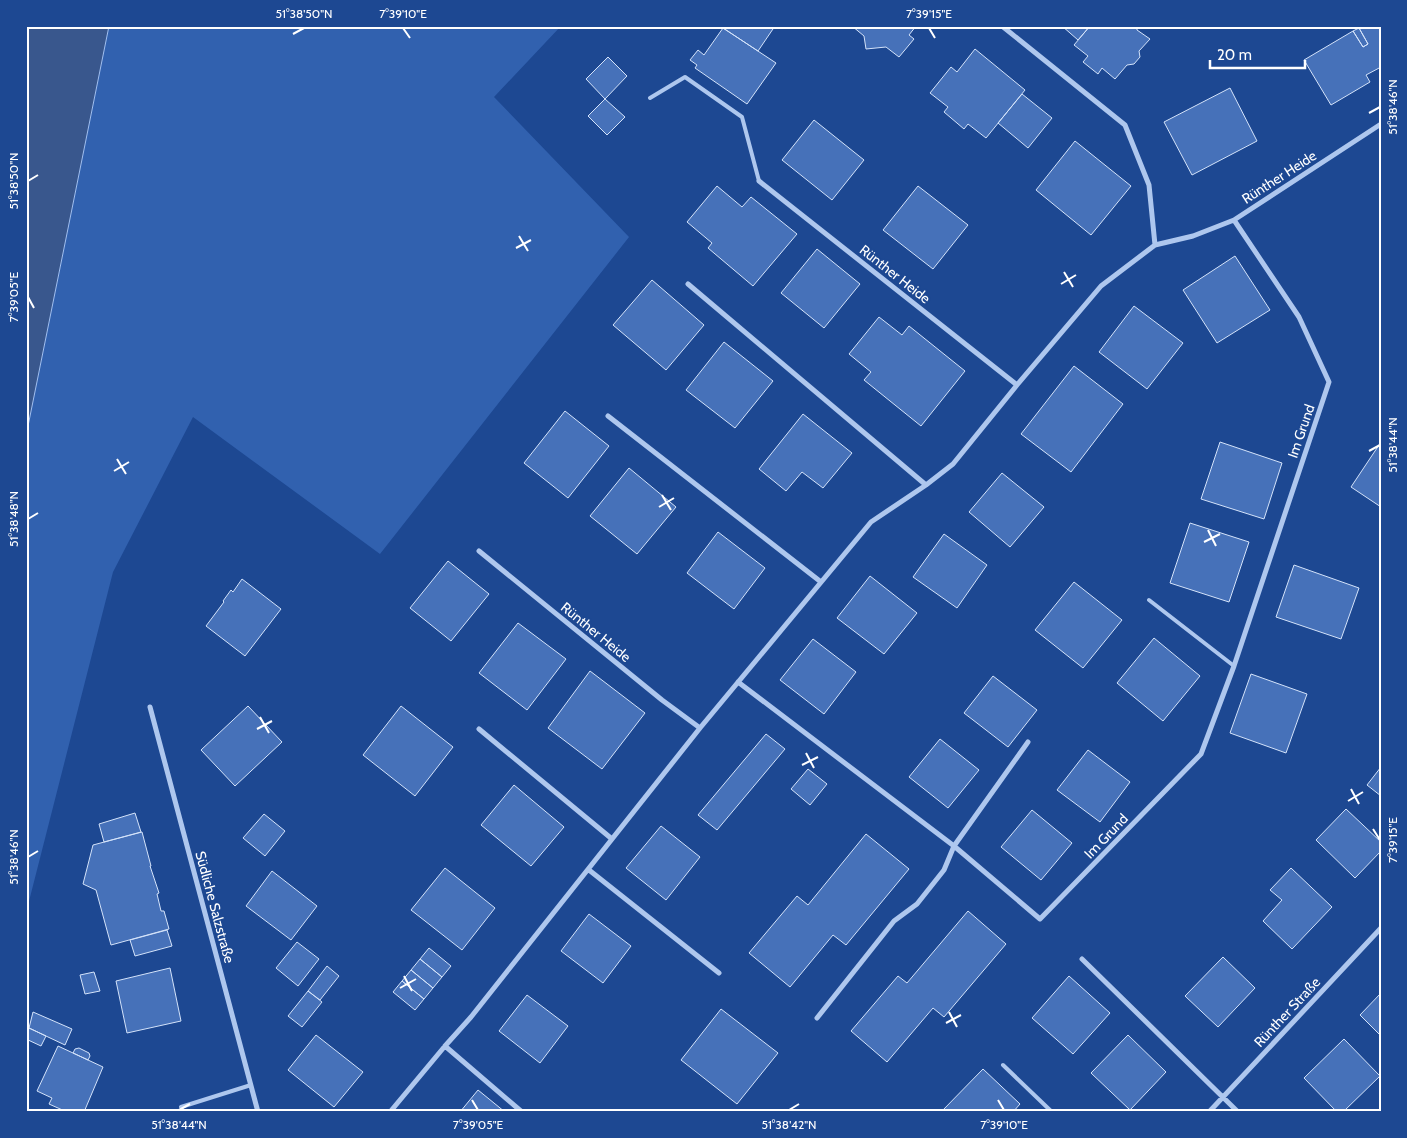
<svg xmlns="http://www.w3.org/2000/svg" width="1407" height="1138" viewBox="0 0 1407 1138" font-family="Cabin,sans-serif">
  <rect width="100%" height="100%" fill="#1d4892"/>
  <!-- green -->
  <path fill="#3161af" d="M 109,26 L 561,26 L 494,97 L 629,237 L 380,554 L 193,417 L 113,572 L 26,913 L 26,436 Z"/>
  <!-- water -->
  <path fill="#39578d" stroke="#a2c0f0" d="M 26,26 L 109,26 L 26,436 Z"/>
  <!-- building -->
  <path fill="#4671b9" stroke="#d4e3fa" d="M 724,26 L 775,26 L 758,51 L 723,28 Z
    M 852,26 L 916,26 L 909,35 L 914,39 L 899,57 L 886,47 L 866,49 L 864,36 Z
    M 1062,26 L 1090,26 L 1078,40 Z
    M 1090,26 L 1137,26 L 1137,30 L 1150,39 L 1139,51 L 1140,57 L 1134,64 L 1127,65 L 1115,79 L 1102,68 L 1098,74 L 1083,62 L 1088,56 L 1074,45 Z
    M 1362,26 L 1381,26 L 1381,67 L 1366,75 L 1370,82 L 1331,105 L 1304,60 L 1353,31 L 1363,47 L 1368,44 L 1359,28 Z
    M 723,28 L 776,63 L 747,104 L 695,68 L 697,65 L 690,60 L 698,50 L 704,55 Z
    M 1359,28 L 1368,44 L 1363,47 L 1353,31 Z
    M 975,49 L 1025,90 L 986,138 L 968,124 L 964,129 L 944,112 L 948,107 L 930,93 L 951,67 L 957,72 Z
    M 608,57 L 627,76 L 605,99 L 586,79 Z
    M 1230,88 L 1257,141 L 1192,175 L 1164,122 Z
    M 1022,94 L 1052,118 L 1028,148 L 998,123 Z
    M 605,99 L 625,117 L 607,135 L 588,116 Z
    M 814,120 L 864,160 L 832,200 L 782,160 Z
    M 1075,141 L 1131,186 L 1091,235 L 1036,190 Z
    M 717,186 L 742,207 L 751,197 L 797,234 L 753,286 L 708,248 L 712,243 L 687,222 Z
    M 918,186 L 968,225 L 933,269 L 883,230 Z
    M 817,249 L 860,284 L 824,328 L 781,293 Z
    M 1235,256 L 1270,310 L 1217,343 L 1183,290 Z
    M 652,280 L 704,325 L 666,370 L 613,325 Z
    M 1134,306 L 1183,343 L 1147,389 L 1099,352 Z
    M 879,317 L 902,335 L 909,326 L 965,371 L 921,426 L 864,380 L 871,372 L 849,354 Z
    M 724,342 L 773,381 L 735,428 L 686,390 Z
    M 1074,366 L 1123,404 L 1071,472 L 1021,434 Z
    M 565,411 L 609,446 L 568,498 L 524,463 Z
    M 803,414 L 852,453 L 823,488 L 802,472 L 786,491 L 759,469 Z
    M 1220,442 L 1282,463 L 1264,519 L 1201,499 Z
    M 1381,442 L 1381,507 L 1351,487 Z
    M 629,468 L 676,507 L 637,554 L 590,516 Z
    M 1002,473 L 1044,507 L 1010,547 L 969,512 Z
    M 1190,523 L 1249,542 L 1229,602 L 1170,583 Z
    M 718,532 L 765,568 L 734,609 L 687,573 Z
    M 944,534 L 987,565 L 957,608 L 913,577 Z
    M 448,561 L 489,594 L 451,641 L 410,608 Z
    M 1294,565 L 1359,588 L 1341,639 L 1276,617 Z
    M 870,576 L 917,613 L 884,654 L 837,618 Z
    M 242,579 L 281,609 L 245,656 L 206,626 L 224,602 L 223,601 L 231,590 L 233,592 Z
    M 1074,582 L 1122,620 L 1083,668 L 1035,630 Z
    M 518,623 L 566,659 L 527,710 L 479,673 Z
    M 1154,638 L 1200,676 L 1163,721 L 1117,683 Z
    M 813,639 L 856,672 L 824,714 L 780,680 Z
    M 590,671 L 645,713 L 602,769 L 548,728 Z
    M 1251,674 L 1307,694 L 1286,753 L 1230,733 Z
    M 993,676 L 1037,710 L 1008,747 L 964,713 Z
    M 248,706 L 282,742 L 235,786 L 201,750 Z
    M 401,706 L 453,747 L 415,796 L 363,755 Z
    M 766,734 L 785,749 L 717,830 L 698,815 Z
    M 940,739 L 979,770 L 948,808 L 909,777 Z
    M 1088,750 L 1130,782 L 1100,822 L 1057,790 Z
    M 1381,767 L 1381,796 L 1367,785 Z
    M 808,769 L 827,784 L 810,805 L 791,789 Z
    M 514,785 L 564,827 L 531,866 L 481,825 Z
    M 1346,809 L 1381,842 L 1381,851 L 1355,878 L 1316,840 Z
    M 1032,810 L 1072,843 L 1041,880 L 1001,847 Z
    M 135,813 L 141,832 L 104,842 L 99,824 Z
    M 264,814 L 285,831 L 265,856 L 243,838 Z
    M 661,826 L 700,857 L 666,900 L 626,868 Z
    M 142,832 L 151,866 L 150,866 L 159,893 L 157,894 L 161,911 L 164,911 L 169,929 L 111,945 L 96,890 L 83,884 L 93,845 Z
    M 866,834 L 909,869 L 846,945 L 833,935 L 790,987 L 749,953 L 797,896 L 808,905 Z
    M 445,868 L 495,908 L 462,950 L 411,910 Z
    M 1291,868 L 1332,907 L 1292,949 L 1263,921 L 1282,900 L 1270,890 Z
    M 272,871 L 317,906 L 291,940 L 246,906 Z
    M 968,911 L 1006,944 L 944,1017 L 933,1008 L 887,1062 L 851,1031 L 898,976 L 907,983 Z
    M 589,914 L 631,946 L 603,983 L 561,951 Z
    M 167,930 L 172,946 L 135,956 L 130,940 Z
    M 297,942 L 319,959 L 298,986 L 276,968 Z
    M 429,948 L 451,966 L 442,977 L 420,959 Z
    M 1223,957 L 1255,988 L 1218,1027 L 1185,996 Z
    M 420,959 L 442,977 L 433,988 L 411,970 Z
    M 327,966 L 339,976 L 320,1000 L 308,991 Z
    M 170,968 L 181,1021 L 127,1033 L 116,981 Z
    M 411,970 L 433,988 L 424,999 L 402,981 Z
    M 94,972 L 100,991 L 85,994 L 80,975 Z
    M 1069,976 L 1110,1013 L 1073,1054 L 1032,1018 Z
    M 402,981 L 424,999 L 415,1010 L 393,992 Z
    M 308,991 L 322,1002 L 302,1027 L 288,1016 Z
    M 1381,993 L 1381,1036 L 1360,1015 Z
    M 527,995 L 568,1026 L 540,1063 L 499,1031 Z
    M 721,1009 L 778,1053 L 737,1104 L 681,1060 Z
    M 33,1012 L 72,1029 L 65,1045 L 29,1028 Z
    M 29,1028 L 46,1036 L 41,1046 L 26,1039 Z
    M 316,1035 L 363,1072 L 334,1107 L 288,1070 Z
    M 1128,1035 L 1166,1072 L 1130,1110 L 1091,1073 Z
    M 1344,1039 L 1380,1076 L 1343,1112 L 1337,1112 L 1304,1078 Z
    M 58,1046 L 103,1067 L 84,1112 L 67,1112 L 49,1104 L 52,1098 L 37,1091 Z
    M 79,1048 L 89,1053 L 90,1056 L 88,1060 L 73,1053 L 75,1049 Z
    M 983,1069 L 1020,1104 L 1013,1112 L 942,1111 Z
    M 478,1090 L 505,1112 L 460,1112 Z"/>
  <g fill="none" stroke-linecap="round" stroke-linejoin="round">
    <!-- service -->
    <path stroke="#aec7ee" stroke-width="4" d="M 650,98 L 685,77 L 742,117 L 759,181
      M 1149,600 L 1234,666
      M 1003,1065 L 1052,1112
      M 181,1107 L 251,1085"/>
    <!-- minor -->
    <path stroke="#aec7ee" stroke-width="5" d="M 1002,26 L 1125,125 L 1149,185 L 1155,245
      M 759,181 L 1017,385
      M 688,284 L 926,485
      M 608,416 L 821,582
      M 479,551 L 662,700 L 700,728
      M 738,682 L 954,846 L 1040,919 L 1201,754 L 1234,666 L 1329,382 L 1299,317 L 1234,220
      M 150,707 L 258,1112
      M 479,729 L 612,839
      M 589,870 L 719,973
      M 1082,959 L 1238,1112
      M 817,1018 L 894,921 L 917,904 L 944,870 L 954,846 L 1028,742
      M 445,1046 L 522,1112
      M 390,1112 L 445,1046 L 471,1017 L 700,728 L 871,522 L 926,485 L 953,464 L 1017,385 L 1101,286 L 1155,245 L 1193,236 L 1234,220 L 1381,124
      M 1209,1112 L 1381,928"/>
  </g>
  <!-- ticks -->
  <path fill="none" stroke="#fff" stroke-width="2" d="M 403,28 L 410,38M 929,28 L 935,38M 293,34 L 304,28M 1369,113 L 1380,107M 28,181 L 38,175M 519,236 L 528,251M 516,248 L 531,240M 1064,272 L 1073,287M 1061,284 L 1076,275M 28,297 L 34,308M 1369,451 L 1380,445M 117,459 L 126,474M 114,471 L 129,462M 662,495 L 671,510M 659,507 L 674,498M 28,519 L 38,513M 1208,530 L 1216,546M 1204,542 L 1220,534M 260,717 L 269,733M 257,729 L 272,721M 806,753 L 814,768M 802,765 L 818,757M 1351,789 L 1359,804M 1348,801 L 1363,792M 1373,829 L 1380,840M 28,857 L 38,851M 404,976 L 412,991M 400,988 L 416,979M 949,1012 L 957,1027M 946,1023 L 961,1015M 472,1100 L 478,1110M 998,1100 L 1004,1110M 179,1110 L 190,1104M 789,1110 L 799,1104"/>
  <g text-anchor="middle" stroke-width="4" stroke-linejoin="round" paint-order="stroke">
    <!-- street labels -->
    <g font-size="14" fill="#fff" stroke="#1d4892">
      <text transform="translate(1279 177) rotate(-33)" y="5">Rünther Heide</text>
      <text transform="translate(895 274) rotate(38)" y="5">Rünther Heide</text>
      <text transform="translate(1301 431) rotate(-71)" y="5">Im Grund</text>
      <text transform="translate(596 632) rotate(39)" y="5">Rünther Heide</text>
      <text transform="translate(1106 836) rotate(-46)" y="5">Im Grund</text>
      <text transform="translate(215 907) rotate(75)" y="5">Südliche Salzstraße</text>
      <text transform="translate(1287 1012) rotate(-47)" y="5">Rünther Straße</text>
    </g>
  </g>
  <!-- border -->
  <rect width="1407" height="1138" fill="none" stroke="#1d4892" stroke-width="55"/>
  <!-- scale -->
  <path d="M1210 60v8h95v-8" fill="none" stroke="#ffffff" stroke-width="2.5"/>
  <text x="1217" y="60" font-size="15" fill="#ffffff" stroke="#1d4892" stroke-width="4" paint-order="stroke">20 m</text>
  <rect x="28" y="28" width="1352" height="1082" fill="none" stroke="#fff" stroke-width="2"/>
  <g font-size="12" text-anchor="middle" fill="#fff">
    <text x="304" y="18">51°38'50"N</text>
    <text x="403" y="18">7°39'10"E</text>
    <text x="929" y="18">7°39'15"E</text>
    <text transform="translate(1393 107) rotate(-90)" y="4">51°38'46"N</text>
    <text transform="translate(14 181) rotate(-90)" y="4">51°38'50"N</text>
    <text transform="translate(14 297) rotate(-90)" y="4">7°39'05"E</text>
    <text transform="translate(1393 445) rotate(-90)" y="4">51°38'44"N</text>
    <text transform="translate(14 519) rotate(-90)" y="4">51°38'48"N</text>
    <text transform="translate(1393 840) rotate(-90)" y="4">7°39'15"E</text>
    <text transform="translate(14 857) rotate(-90)" y="4">51°38'46"N</text>
    <text x="179" y="1129">51°38'44"N</text>
    <text x="478" y="1129">7°39'05"E</text>
    <text x="789" y="1129">51°38'42"N</text>
    <text x="1004" y="1129">7°39'10"E</text>
  </g>
</svg>
